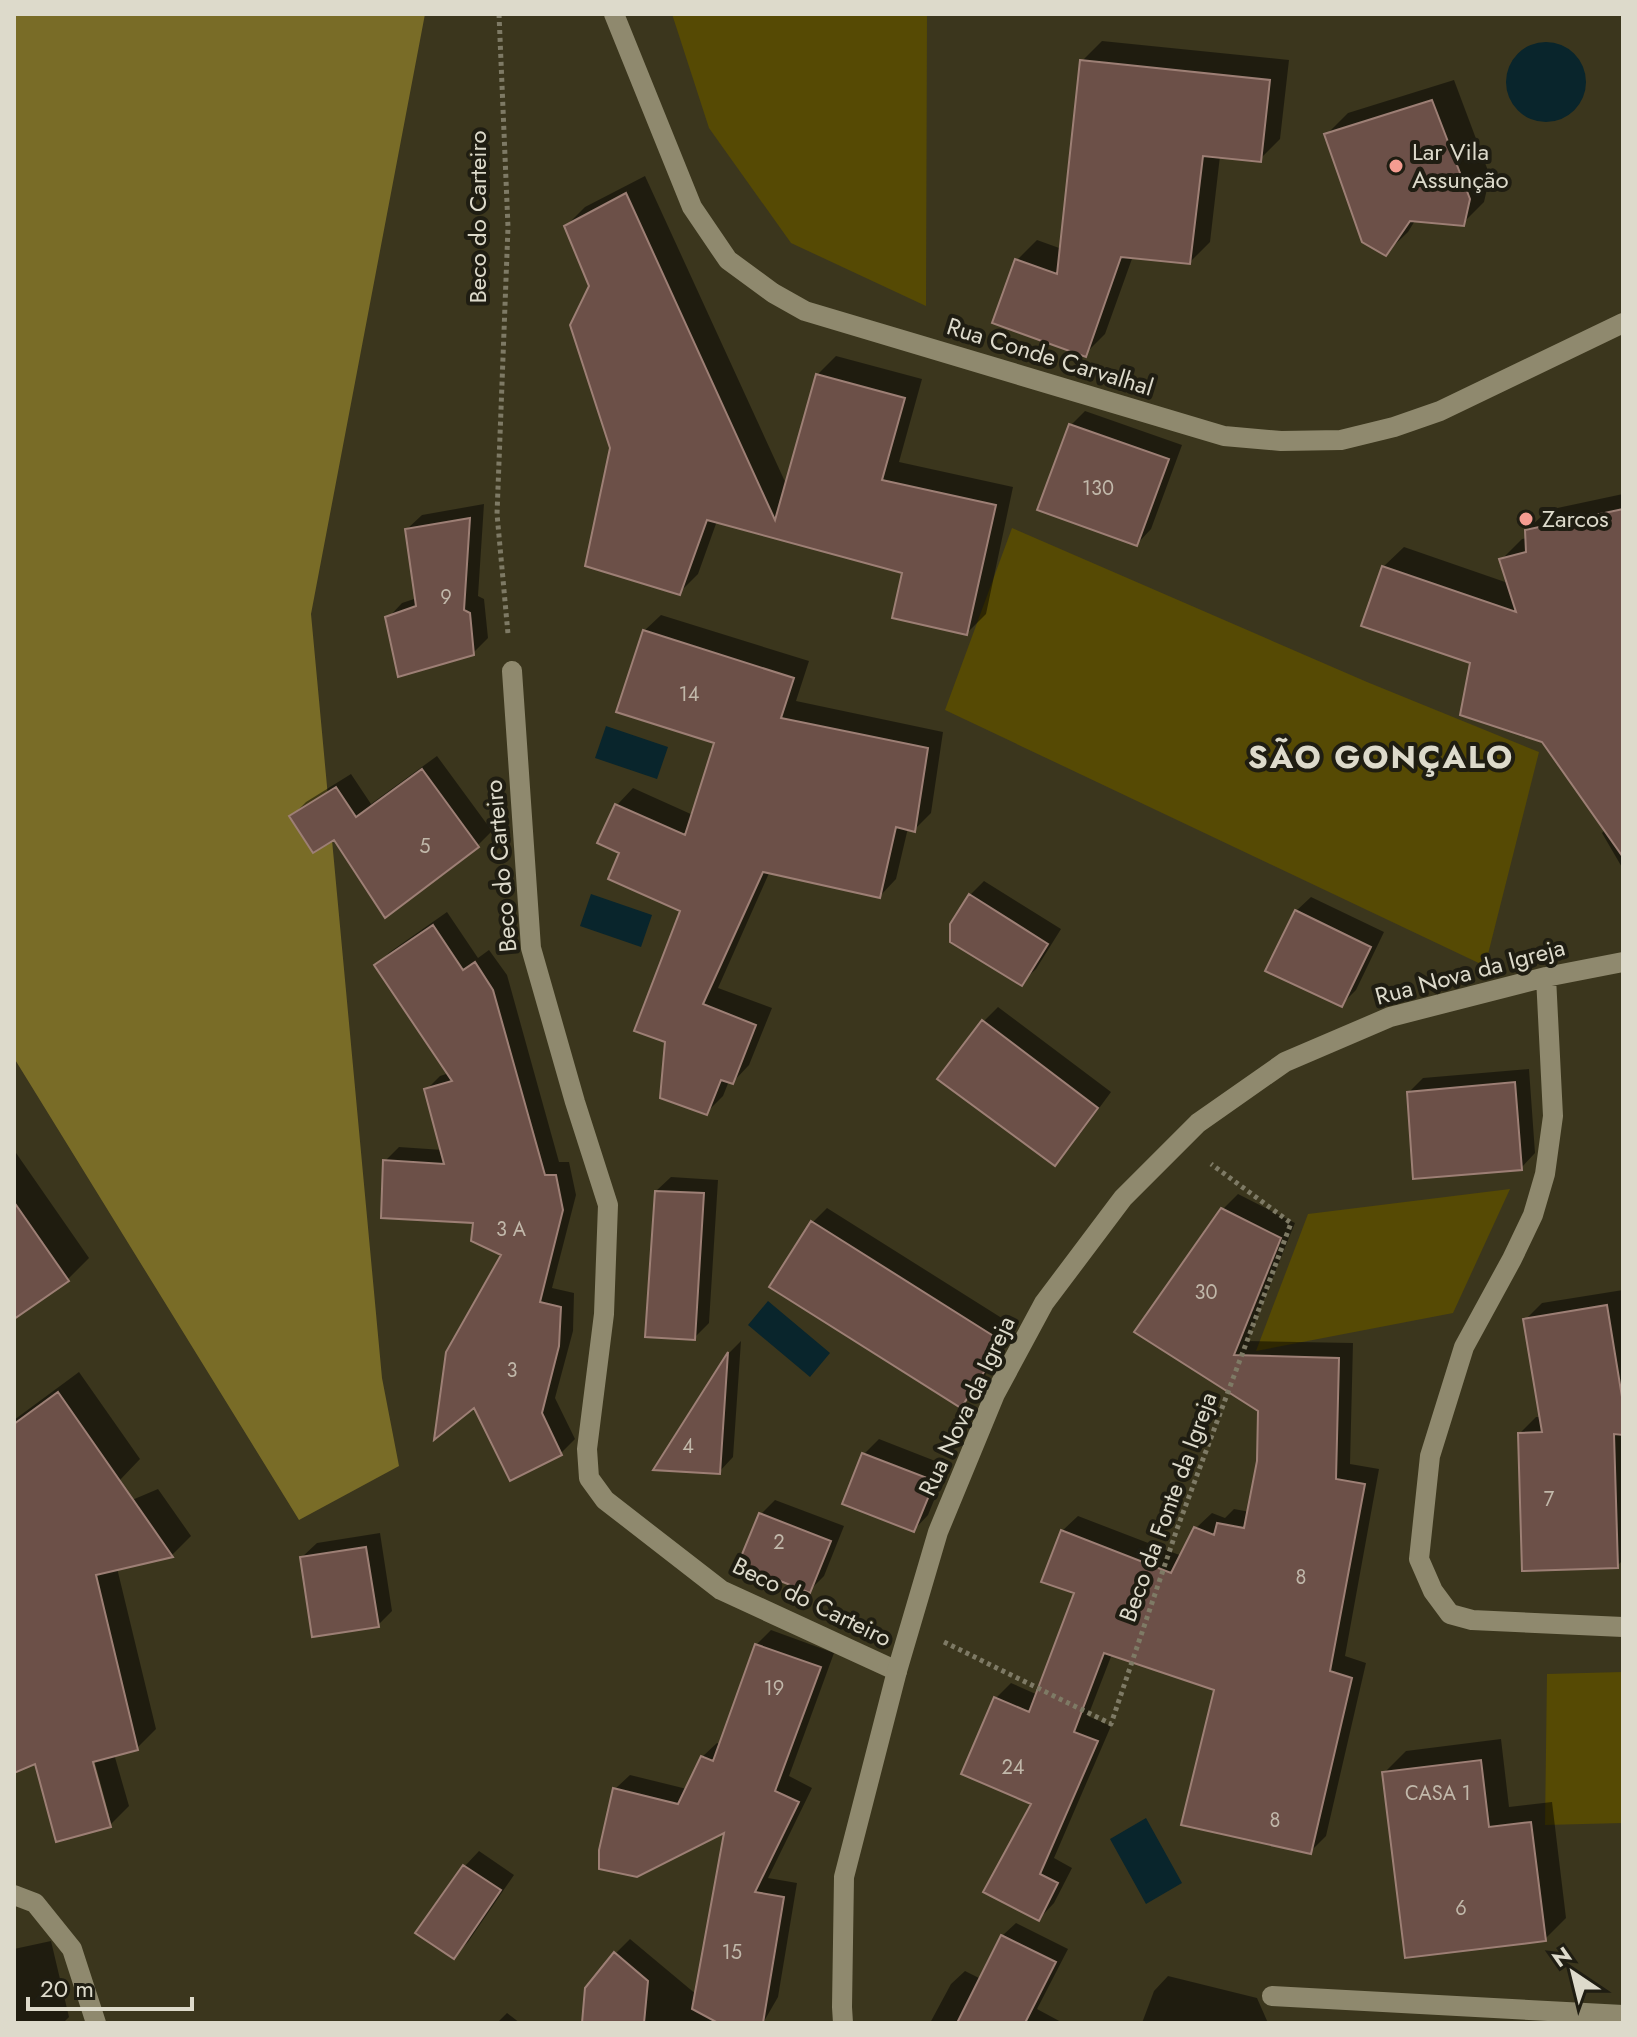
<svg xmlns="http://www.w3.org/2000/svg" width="1637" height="2037" viewBox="0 0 1637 2037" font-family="Jost,sans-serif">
  <rect width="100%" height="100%" fill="#3b361d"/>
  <!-- green -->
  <path fill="#564a04" d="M 672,14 L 927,14 L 926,306 L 791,243 L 709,128 Z
    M 1012,528 L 1367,682 L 1539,752 L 1485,966 L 945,710 Z
    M 1510,1189 L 1453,1313 L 1256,1351 L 1308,1214 Z
    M 1623,1672 L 1623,1823 L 1545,1825 L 1547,1674 Z"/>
  <!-- forest -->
  <path fill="#796c27" d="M 14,14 L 425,14 L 311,614 L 382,1378 L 399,1466 L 299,1520 L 14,1058 Z"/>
  <!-- water -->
  <path fill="#09252c" d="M1506 82a40 40 0 1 1 80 0a40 40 0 1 1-80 0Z
    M 606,726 L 668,747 L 657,779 L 595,758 Z
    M 591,894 L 652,915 L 641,947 L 580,926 Z
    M 768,1301 L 830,1353 L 810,1377 L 748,1325 Z
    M 1146,1818 L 1182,1883 L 1146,1904 L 1110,1839 Z"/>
  <!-- shadow -->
  <path fill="#0007" fill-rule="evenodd" d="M 1102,41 L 1289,60 L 1280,139 L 1260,159 L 1220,156 L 1210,242 L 1190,262 L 1133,256 L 1105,334 L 1085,354 L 1017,260 L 1037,240 L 1062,249 L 1082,61 Z
    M 1454,80 L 1490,176 L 1484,202 L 1463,223 L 1416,219 L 1408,232 L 1386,253 L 1327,134 L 1348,113 Z
    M 645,176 L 787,486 L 817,375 L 836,356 L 922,379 L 899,462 L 1013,487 L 986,614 L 967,633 L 904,571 L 717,521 L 698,574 L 679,593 L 612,448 L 591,287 L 566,226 L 585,207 Z
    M 1085,411 L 1182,445 L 1151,529 L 1137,544 L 1071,425 Z
    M 1623,494 L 1623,869 L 1602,833 L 1606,829 L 1544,740 L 1383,567 L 1404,547 L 1508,583 L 1501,560 L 1522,539 L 1528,538 L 1527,530 L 1548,510 Z
    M 484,504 L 478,596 L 484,599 L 488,638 L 473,653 L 388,618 L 402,603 L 417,598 L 407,529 L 422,515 Z
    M 661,615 L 809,661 L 796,701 L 943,732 L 931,813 L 914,830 L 908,828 L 896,879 L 880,896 L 770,871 L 718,988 L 772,1008 L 749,1065 L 733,1082 L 729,1081 L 723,1096 L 706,1113 L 683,910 L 622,852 L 617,805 L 633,788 L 693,815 L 717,742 L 644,631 Z
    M 437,756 L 492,831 L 478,845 L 292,816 L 306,802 L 351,774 L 371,804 Z
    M 984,881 L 1061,929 L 1036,969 L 1021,983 L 970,895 Z
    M 1311,897 L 1384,932 L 1356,990 L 1341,1005 L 1296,911 Z
    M 447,912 L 478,958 L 489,950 L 507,975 L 559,1162 L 569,1162 L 576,1195 L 552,1288 L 574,1293 L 573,1331 L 555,1398 L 575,1439 L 561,1453 L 511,1478 L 504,1254 L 476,1221 L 385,1161 L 399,1147 L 443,1150 L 426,1090 L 440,1076 L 449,1073 L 376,965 L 390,952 Z
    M 998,1007 L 1111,1092 L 1069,1149 L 1054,1163 L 983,1022 Z
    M 1529,1069 L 1535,1153 L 1521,1168 L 1409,1092 L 1423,1078 Z
    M 14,1150 L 89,1258 L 68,1279 L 14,1317 Z
    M 671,1177 L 718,1180 L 709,1323 L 694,1338 L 656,1191 Z
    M 1238,1194 L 1295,1223 L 1247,1341 L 1353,1343 L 1350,1464 L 1379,1469 L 1345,1656 L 1366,1663 L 1326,1836 L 1310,1852 L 1216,1689 L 1112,1654 L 1088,1716 L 1111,1726 L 1054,1858 L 1072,1868 L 1054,1903 L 1039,1919 L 1033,1803 L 995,1699 L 1011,1683 L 1038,1695 L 1076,1592 L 1062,1531 L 1078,1516 L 1182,1556 L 1196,1528 L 1212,1513 L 1225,1518 L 1234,1509 L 1250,1512 L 1259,1461 L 1260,1410 L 1137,1332 L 1223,1209 Z
    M 827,1208 L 1016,1327 L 975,1391 L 961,1406 L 813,1222 Z
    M 1623,1290 L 1623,1560 L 1617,1566 L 1520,1433 L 1536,1417 L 1542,1417 L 1526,1319 L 1542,1303 Z
    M 741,1341 L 733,1457 L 719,1472 L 656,1468 L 729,1353 Z
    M 79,1372 L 140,1459 L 120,1480 L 14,1503 L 14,1420 Z
    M 879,1439 L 948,1466 L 928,1515 L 914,1530 L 845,1503 L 864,1454 Z
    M 158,1489 L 191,1536 L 172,1555 L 117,1568 L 156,1729 L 137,1748 L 114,1754 L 129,1806 L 110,1825 L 36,1761 L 14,1771 L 14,1550 ZM 92,1752 L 109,1815 L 105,1815 L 88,1753 Z
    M 775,1500 L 844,1526 L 824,1576 L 810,1590 L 761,1514 Z
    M 380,1533 L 392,1611 L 378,1625 L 302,1557 L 317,1543 Z
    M 771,1630 L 834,1653 L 789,1776 L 812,1788 L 768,1878 L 797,1883 L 778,1997 L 763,2023 L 584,2023 L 615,1954 L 630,1939 L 697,1995 L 726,1829 L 615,1789 L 630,1775 L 687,1789 L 702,1757 L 717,1743 L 721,1744 L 756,1645 Z
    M 1501,1739 L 1509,1807 L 1552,1802 L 1566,1918 L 1545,1939 L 1384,1773 L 1406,1751 Z
    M 479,1851 L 514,1875 L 468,1942 L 454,1956 L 418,1933 L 465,1866 Z
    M 1016,1923 L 1068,1949 L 1037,2009 L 1063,2023 L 930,2023 L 951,1984 L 965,1971 L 981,1979 L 1002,1936 Z
    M 51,1941 L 69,2017 L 63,2023 L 14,2023 L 14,1949 Z
    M 1168,1976 L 1257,1998 L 1268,2023 L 1142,2023 L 1154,1991 Z
    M 507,2013 L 520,2023 L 497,2023 Z"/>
  <!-- building -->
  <path fill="#6c5048" stroke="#9d7f75" stroke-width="2" d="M 1080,60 L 1270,80 L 1261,162 L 1203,156 L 1190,264 L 1121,257 L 1086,357 L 992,323 L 1015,259 L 1057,274 Z
    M 1432,100 L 1470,199 L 1464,226 L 1410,221 L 1386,256 L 1362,242 L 1324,134 Z
    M 626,193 L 775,520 L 816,374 L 905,398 L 882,480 L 996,505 L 967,635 L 892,618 L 902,573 L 707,520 L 680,595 L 585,566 L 610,448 L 570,325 L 589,286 L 564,226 Z
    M 1069,424 L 1169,459 L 1137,546 L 1037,510 Z
    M 1623,509 L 1623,857 L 1542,742 L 1460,715 L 1470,663 L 1361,626 L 1382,566 L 1516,612 L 1499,559 L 1526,552 L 1525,530 Z
    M 470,518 L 464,610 L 470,613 L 474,655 L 398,677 L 385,617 L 416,606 L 405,529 Z
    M 643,630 L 794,678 L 781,718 L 928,748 L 915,832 L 896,827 L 880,898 L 763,872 L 703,1004 L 756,1025 L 733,1084 L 721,1080 L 707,1115 L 660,1098 L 665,1042 L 634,1031 L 680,911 L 608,879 L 619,853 L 597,843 L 615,804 L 685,835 L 714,743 L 616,712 Z
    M 422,769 L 479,847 L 385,918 L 334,840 L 313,853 L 289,816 L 336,787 L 356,817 Z
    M 969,894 L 1048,944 L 1022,986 L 950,942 L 950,924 Z
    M 1295,910 L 1371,947 L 1342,1007 L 1265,971 Z
    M 433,925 L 463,970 L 475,962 L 493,990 L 545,1175 L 556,1175 L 563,1210 L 540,1302 L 561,1307 L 559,1346 L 542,1413 L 562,1455 L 510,1481 L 474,1408 L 434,1440 L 446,1352 L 501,1255 L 471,1241 L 473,1223 L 381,1218 L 383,1160 L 444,1164 L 424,1089 L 452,1081 L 374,965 Z
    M 982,1020 L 1098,1108 L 1055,1166 L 937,1079 Z
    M 1515,1082 L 1522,1170 L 1413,1179 L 1407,1092 Z
    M 655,1191 L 704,1193 L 695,1340 L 645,1337 Z
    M 14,1202 L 69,1281 L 14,1319 Z
    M 1221,1208 L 1281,1238 L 1234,1355 L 1339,1358 L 1336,1479 L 1365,1484 L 1330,1671 L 1352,1678 L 1311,1854 L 1181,1825 L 1214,1690 L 1104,1653 L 1074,1732 L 1098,1741 L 1040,1874 L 1058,1883 L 1039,1921 L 983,1892 L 1031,1804 L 961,1774 L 994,1697 L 1029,1712 L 1074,1593 L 1041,1582 L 1061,1530 L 1171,1573 L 1194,1527 L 1214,1535 L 1217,1523 L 1244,1528 L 1257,1461 L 1258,1411 L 1134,1332 Z
    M 811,1221 L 1003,1342 L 961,1408 L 769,1287 Z
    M 1607,1305 L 1623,1403 L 1623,1435 L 1614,1434 L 1618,1568 L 1522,1571 L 1518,1433 L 1542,1432 L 1523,1319 Z
    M 728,1352 L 720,1474 L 653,1470 Z
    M 58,1392 L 173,1557 L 96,1575 L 138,1750 L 93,1762 L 111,1827 L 56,1842 L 35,1764 L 14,1773 L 14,1424 Z
    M 862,1453 L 935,1481 L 914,1532 L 842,1504 Z
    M 759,1513 L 831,1541 L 810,1593 L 738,1564 Z
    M 366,1547 L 379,1627 L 312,1637 L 300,1557 Z
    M 755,1644 L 821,1667 L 775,1791 L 799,1802 L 755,1892 L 784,1897 L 763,2023 L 718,2023 L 692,2009 L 724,1833 L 637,1877 L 599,1869 L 599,1850 L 613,1788 L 678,1804 L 701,1756 L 713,1761 Z
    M 1481,1760 L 1489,1827 L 1531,1822 L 1546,1941 L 1405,1958 L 1382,1772 Z
    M 463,1865 L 501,1890 L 454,1959 L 415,1933 Z
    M 1001,1935 L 1056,1962 L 1025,2023 L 957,2023 Z
    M 614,1952 L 648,1981 L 644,2023 L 582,2023 L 585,1988 Z"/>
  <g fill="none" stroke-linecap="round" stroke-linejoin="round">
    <!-- path -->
    <path stroke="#7e7a65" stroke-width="5" stroke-dasharray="4 4" stroke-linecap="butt" d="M 499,14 L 508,227 L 497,514 L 508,634
      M 944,1642 L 1111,1724 L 1177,1529 L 1291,1223 L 1211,1164"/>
    <!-- service -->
    <path stroke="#8f896e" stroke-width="20" d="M 512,671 L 531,948 L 575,1102 L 608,1205 L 604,1314 L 587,1449 L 589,1478 L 605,1500 L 721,1590 L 897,1671"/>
    <!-- minor -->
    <path stroke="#8f896e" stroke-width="20" d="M 1546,977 L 1553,1116 L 1545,1174 L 1533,1215 L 1512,1259 L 1464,1347 L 1430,1456 L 1419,1559 L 1433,1591 L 1450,1614 L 1472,1620 L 1623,1627
      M 14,1895 L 35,1903 L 72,1949 L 96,2023
      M 1272,1996 L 1623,2015
      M 843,2023 L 842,2007 L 844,1877 L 897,1671 L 938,1532 L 995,1394 L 1044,1303 L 1123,1198 L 1198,1123 L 1285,1062 L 1390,1017 L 1546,977 L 1623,962"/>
    <!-- secondary -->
    <path stroke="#8f896e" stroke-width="20" d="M 614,14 L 692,207 L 728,260 L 773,293 L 805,311 L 1224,436 L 1281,441 L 1341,440 L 1394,427 L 1440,411 L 1623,323"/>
  </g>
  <!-- markers -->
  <g fill="#f59c91" stroke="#1f1d12" stroke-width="3">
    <circle cx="1396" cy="166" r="8"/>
    <circle cx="1526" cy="519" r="8"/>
  </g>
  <g text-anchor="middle" stroke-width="8" stroke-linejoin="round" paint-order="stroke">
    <!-- number labels -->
    <g font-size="20" fill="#c1b8aa">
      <text x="1098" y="495">130</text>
      <text x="446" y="604">9</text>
      <text x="689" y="701">14</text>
      <text x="425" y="853">5</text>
      <text x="511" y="1236">3 A</text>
      <text x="1206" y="1299">30</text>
      <text x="512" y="1377">3</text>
      <text x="688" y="1453">4</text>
      <text x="1549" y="1506">7</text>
      <text x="779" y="1549">2</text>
      <text x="1301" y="1584">8</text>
      <text x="774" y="1695">19</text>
      <text x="1013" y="1774">24</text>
      <text x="1438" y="1800">CASA 1</text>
      <text x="1275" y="1827">8</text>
      <text x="1461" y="1915">6</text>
      <text x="732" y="1959">15</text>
    </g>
    <!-- poi labels -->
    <g font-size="24" fill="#dddacb" stroke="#1f1d12" text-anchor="start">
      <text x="1412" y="160">Lar Vila<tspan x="1412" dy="28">Assunção</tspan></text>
      <text x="1542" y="527">Zarcos</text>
    </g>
    <!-- street labels -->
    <g font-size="24" fill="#dddacb" stroke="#1f1d12">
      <text transform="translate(478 217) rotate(-90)" y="8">Beco do Carteiro</text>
      <text transform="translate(1050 357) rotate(17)" y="8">Rua Conde Carvalhal</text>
      <text transform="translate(501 866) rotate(-95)" y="8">Beco do Carteiro</text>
      <text transform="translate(1470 972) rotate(-15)" y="8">Rua Nova da Igreja</text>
      <text transform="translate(967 1406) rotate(-65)" y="8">Rua Nova da Igreja</text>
      <text transform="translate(1168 1507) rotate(-70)" y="8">Beco da Fonte da Igreja</text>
      <text transform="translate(812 1602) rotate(26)" y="8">Beco do Carteiro</text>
    </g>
    <!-- district labels -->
    <g font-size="32" font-weight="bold" letter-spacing="2" fill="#dddacb" stroke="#1f1d12">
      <text x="1381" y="768">SÃO GONÇALO</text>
    </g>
  </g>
  <!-- border -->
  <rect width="1637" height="2037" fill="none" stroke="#dddacb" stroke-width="32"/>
  <!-- north arrow -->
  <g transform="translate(1573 1973) rotate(325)" stroke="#1f1d12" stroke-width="6" paint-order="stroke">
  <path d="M0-6L14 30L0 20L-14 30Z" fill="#dddacb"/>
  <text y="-12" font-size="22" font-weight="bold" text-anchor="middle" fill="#dddacb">N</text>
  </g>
  <!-- scale -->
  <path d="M28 1997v12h164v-12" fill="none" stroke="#dddacb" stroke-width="4"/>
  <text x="40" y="1997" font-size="24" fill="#dddacb" stroke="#1f1d12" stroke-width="6" paint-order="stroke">20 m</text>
</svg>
